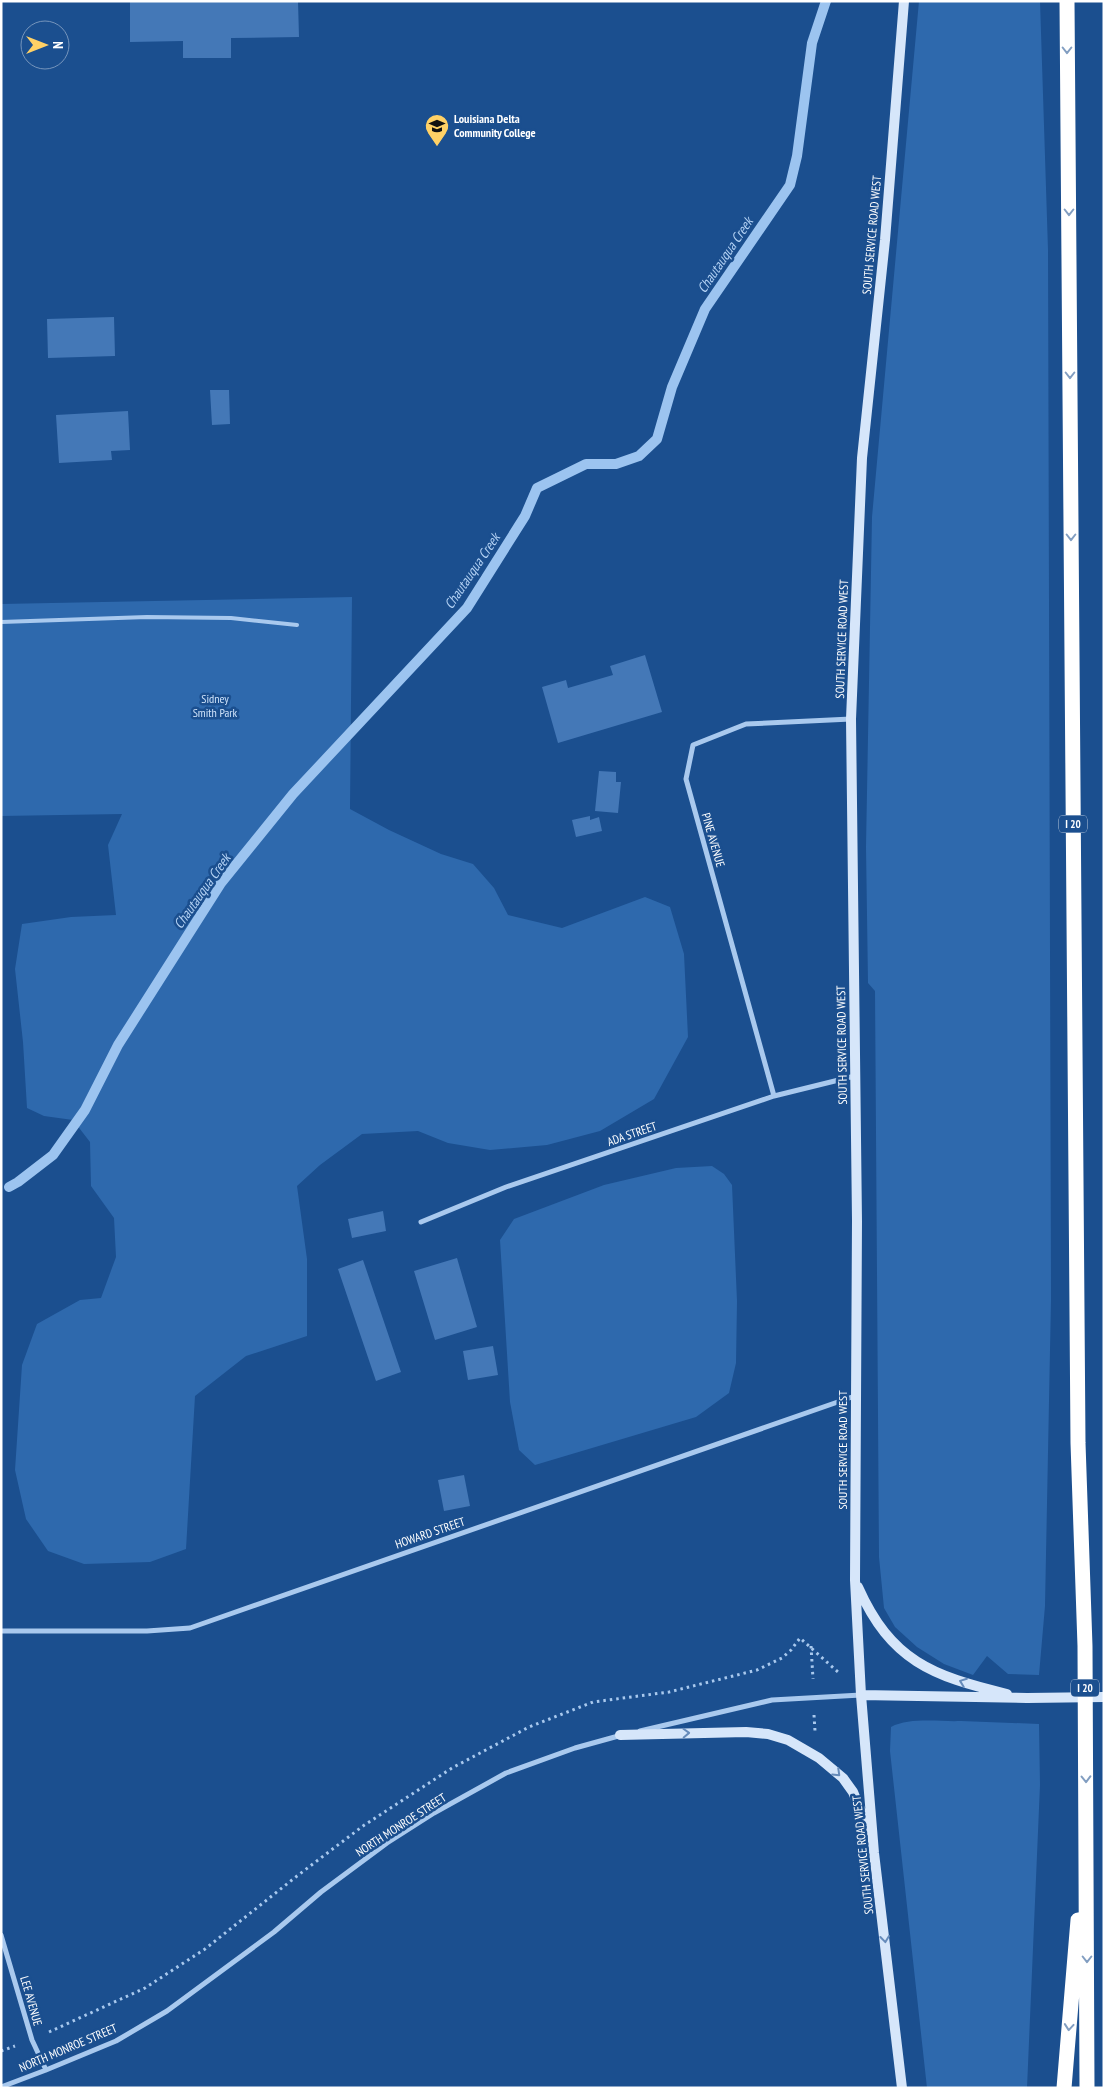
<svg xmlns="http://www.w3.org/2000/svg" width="1105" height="2089" viewBox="0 0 1105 2089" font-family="'PT Sans Narrow',sans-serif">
  <rect width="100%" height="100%" fill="#1b4f8f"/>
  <!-- green -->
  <path fill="#2e69ad" d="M 919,1 L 1040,1 L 1048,250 L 1051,1299 L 1045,1606 L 1039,1675 L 1008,1674 L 987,1656 L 973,1675 L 944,1664 L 917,1647 L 895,1627 L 884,1608 L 879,1557 L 875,991 L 868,983 L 866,847 L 872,517 Z
    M 352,597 L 350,809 L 389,830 L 441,854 L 473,864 L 494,888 L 508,915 L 562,928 L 645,897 L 670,907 L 684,954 L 688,1037 L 654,1099 L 600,1131 L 547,1145 L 490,1150 L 448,1143 L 418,1131 L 362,1134 L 320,1165 L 297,1186 L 307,1259 L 307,1336 L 246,1356 L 195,1396 L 186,1549 L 150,1562 L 84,1564 L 48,1551 L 26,1519 L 15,1470 L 22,1365 L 37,1324 L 80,1300 L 101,1298 L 116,1257 L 114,1218 L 91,1186 L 90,1142 L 73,1120 L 44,1116 L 27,1108 L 23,1042 L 15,969 L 22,924 L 71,917 L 116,915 L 108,845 L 122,814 L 1,816 L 1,604 Z
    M 712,1166 L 724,1174 L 732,1185 L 737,1301 L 736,1363 L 729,1393 L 696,1417 L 535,1465 L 519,1450 L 510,1402 L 500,1240 L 514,1219 L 604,1185 L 676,1168 Z
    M 961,1721 L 1039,1724 L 1040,1785 L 1027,2088 L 927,2088 L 890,1751 L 891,1727 C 910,1717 940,1722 961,1721 Z"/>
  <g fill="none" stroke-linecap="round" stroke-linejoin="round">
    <!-- stream -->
    <path stroke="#9cc4f0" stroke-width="10" d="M 9,1187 L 18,1182 L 53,1155 L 85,1110 L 118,1045 L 221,883 L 293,794 L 467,608 L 525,516 L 537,488 L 586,464 L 616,464 L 639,456 L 657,439 L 672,387 L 705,309 L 790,185 L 797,156 L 812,43 L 826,1"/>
  </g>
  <!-- building -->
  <path fill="#4478b7" d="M 130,1 L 298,1 L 299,37 L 231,38 L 231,58 L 183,58 L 183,41 L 130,42 Z
    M 114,317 L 115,356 L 48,358 L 47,319 Z
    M 210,390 L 229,390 L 230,424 L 212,425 Z
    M 128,411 L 130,450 L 111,451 L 112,460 L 59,463 L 56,415 Z
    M 645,655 L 662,712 L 558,743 L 542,687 L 566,680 L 568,688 L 613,675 L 610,666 Z
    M 599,771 L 616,772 L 616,782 L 621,782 L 618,813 L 595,811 Z
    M 590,816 L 590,820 L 599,817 L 602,831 L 576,837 L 572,820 Z
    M 383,1211 L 386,1231 L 352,1238 L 348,1219 Z
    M 457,1258 L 477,1327 L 435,1340 L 414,1271 Z
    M 363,1260 L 401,1372 L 376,1381 L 338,1269 Z
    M 493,1346 L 498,1375 L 468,1380 L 463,1351 Z
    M 464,1475 L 470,1506 L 444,1511 L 438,1480 Z"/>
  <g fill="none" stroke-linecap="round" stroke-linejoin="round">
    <!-- path -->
    <path stroke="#a9c9ee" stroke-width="3" stroke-dasharray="2.5 4" stroke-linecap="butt" d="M 811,1646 L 813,1679
      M 814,1715 L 815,1731
      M 49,2032 L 145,1988 L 205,1949 L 297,1876 L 363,1826 L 452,1768 L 529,1727 L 593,1702 L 669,1692 L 757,1670 L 782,1658 L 791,1650 L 800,1638 L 838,1672
      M 1,2051 L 15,2046"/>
    <!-- lane -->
    <path stroke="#a9c9ee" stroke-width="4" d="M 1,622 L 147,617 L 231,618 L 297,625"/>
    <!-- street -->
    <path stroke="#a9c9ee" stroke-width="5" d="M 774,1096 L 686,779 L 693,745 L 746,724 L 851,719
      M 421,1222 L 506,1187 L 774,1096 L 855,1076
      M 1,1631 L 147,1631 L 190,1628 L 855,1396
      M 640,1731 L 772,1700 L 861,1695
      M 1,1935 L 32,2040 L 46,2070
      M 1,2087 L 46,2070 L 116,2041 L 167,2011 L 274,1932 L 321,1892 L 387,1843 L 434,1813 L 506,1773 L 575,1748 L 622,1735"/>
    <!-- secondary -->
    <path stroke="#d6e6fa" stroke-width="10" d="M 858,1587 C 891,1661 932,1676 1007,1694
      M 861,1695 L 1027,1698 L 1104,1697
      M 620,1735 L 746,1732 L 768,1734 L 788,1740 L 819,1758 L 843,1778 L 853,1792 L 869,1831
      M 902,2088 L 874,1853 L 861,1695 L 855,1580 L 857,1221 L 851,719 L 862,458 L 885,240 L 904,1"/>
    <!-- highway -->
    <path stroke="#fff" stroke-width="15" d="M 1067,1 L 1078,1443 L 1085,1646 L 1087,2088
      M 1064,2088 L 1078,1920"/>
  </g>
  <!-- one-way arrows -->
  <defs><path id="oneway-chevron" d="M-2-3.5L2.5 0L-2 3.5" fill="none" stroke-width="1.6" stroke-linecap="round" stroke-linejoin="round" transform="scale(1.25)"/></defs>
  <g stroke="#829ec1">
    <use href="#oneway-chevron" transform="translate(1067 50) rotate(90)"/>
    <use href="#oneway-chevron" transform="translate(1069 212) rotate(90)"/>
    <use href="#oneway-chevron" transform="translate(1070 375) rotate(90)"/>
    <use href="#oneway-chevron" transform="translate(1071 537) rotate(90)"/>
    <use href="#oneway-chevron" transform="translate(1086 1779) rotate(89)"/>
    <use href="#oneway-chevron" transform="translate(1087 1959) rotate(90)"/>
    <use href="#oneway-chevron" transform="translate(1069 2027) rotate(95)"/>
  </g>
  <g stroke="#668bba">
    <use href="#oneway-chevron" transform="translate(963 1682) rotate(-159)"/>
    <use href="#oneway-chevron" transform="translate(686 1733) rotate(-2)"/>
    <use href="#oneway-chevron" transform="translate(837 1773) rotate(44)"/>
    <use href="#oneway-chevron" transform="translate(885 1939) rotate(83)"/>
  </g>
  <!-- icons -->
  <defs>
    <g id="university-pin" transform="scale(1.25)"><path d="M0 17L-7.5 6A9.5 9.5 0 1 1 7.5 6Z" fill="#ffd166" stroke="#1b4f8f"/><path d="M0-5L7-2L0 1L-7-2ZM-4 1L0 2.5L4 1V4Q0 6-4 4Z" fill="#111"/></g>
  </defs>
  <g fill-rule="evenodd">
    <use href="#university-pin" x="437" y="126"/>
  </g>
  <g text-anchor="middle" stroke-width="5" stroke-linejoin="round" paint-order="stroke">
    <!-- shield labels -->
    <g fill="#1b4f8f" stroke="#bbcadd" stroke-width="1">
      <rect x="1059" y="815.5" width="28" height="17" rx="4"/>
      <rect x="1071" y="1679.5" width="28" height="17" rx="4"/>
    </g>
    <g font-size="11" font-weight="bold" fill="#fff">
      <text x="1073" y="828">I 20</text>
      <text x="1085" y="1692">I 20</text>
    </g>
    <!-- poi labels -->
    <g font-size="12" font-weight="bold" fill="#fff" stroke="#1b4f8f" text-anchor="start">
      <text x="454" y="123">Louisiana Delta<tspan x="454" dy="14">Community College</tspan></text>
    </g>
    <!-- street labels -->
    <g font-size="12" fill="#fff" stroke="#1b4f8f">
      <text transform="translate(872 235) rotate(-85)" y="4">SOUTH SERVICE ROAD WEST</text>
      <text transform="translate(842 639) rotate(-88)" y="4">SOUTH SERVICE ROAD WEST</text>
      <text transform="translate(713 840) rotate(74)" y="4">PINE AVENUE</text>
      <text transform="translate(842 1045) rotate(-91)" y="4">SOUTH SERVICE ROAD WEST</text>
      <text transform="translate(632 1134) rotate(-19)" y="4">ADA STREET</text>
      <text transform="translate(843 1450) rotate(-90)" y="4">SOUTH SERVICE ROAD WEST</text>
      <text transform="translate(430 1533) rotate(-19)" y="4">HOWARD STREET</text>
      <text transform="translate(401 1825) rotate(-33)" y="4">NORTH MONROE STREET</text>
      <text transform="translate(863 1855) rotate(-96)" y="4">SOUTH SERVICE ROAD WEST</text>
      <text transform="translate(31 2001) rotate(74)" y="4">LEE AVENUE</text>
      <text transform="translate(68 2048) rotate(-23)" y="4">NORTH MONROE STREET</text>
    </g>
    <!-- park labels -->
    <g font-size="12" fill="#cfe3fa" stroke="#1b4f8f">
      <text x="215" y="703">Sidney<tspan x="215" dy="14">Smith Park</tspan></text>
    </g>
    <!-- water labels -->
    <g font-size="14" font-style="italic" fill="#b5d3f5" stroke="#1b4f8f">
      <text transform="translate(725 255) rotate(-56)" y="5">Chautauqua Creek</text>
      <text transform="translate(472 571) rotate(-56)" y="5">Chautauqua Creek</text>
      <text transform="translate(202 891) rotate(-55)" y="5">Chautauqua Creek</text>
    </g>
  </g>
  <!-- border -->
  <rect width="1105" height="2089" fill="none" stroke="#ffffff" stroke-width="5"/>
  <!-- north arrow -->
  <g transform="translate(45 45) rotate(90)"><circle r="24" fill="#1b4f8f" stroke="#7695bc"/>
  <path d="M0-4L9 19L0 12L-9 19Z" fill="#ffd166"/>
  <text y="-8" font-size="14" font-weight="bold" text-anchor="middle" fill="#ffffff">N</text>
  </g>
</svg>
